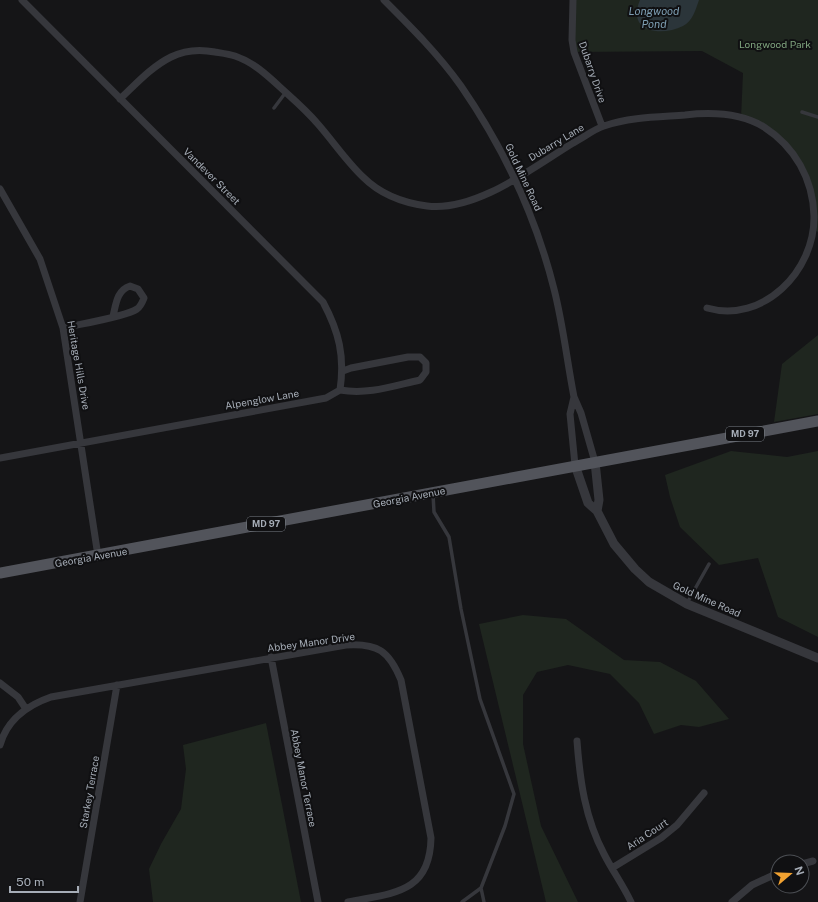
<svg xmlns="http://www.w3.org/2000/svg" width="818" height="902" viewBox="0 0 818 902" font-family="'Public Sans',sans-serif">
  <rect width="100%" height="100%" fill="#151517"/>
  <!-- green -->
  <path fill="#1f261f" d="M 573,0 L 818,0 L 818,232 L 813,229 L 814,217 L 801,164 L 762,126 L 741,118 L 743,73 L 702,51 L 574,52 Z
    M 818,335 L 818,414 L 774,422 L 782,364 Z
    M 731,451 L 787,457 L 818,451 L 818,637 L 778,617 L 758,558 L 719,565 L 680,527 L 670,497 L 665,475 Z
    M 523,615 L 566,619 L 624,660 L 660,662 L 696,681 L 729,719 L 699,727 L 681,725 L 654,734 L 639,703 L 610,674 L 568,665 L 537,672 L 523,695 L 523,744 L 541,826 L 578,902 L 546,902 L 479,624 Z
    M 266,723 L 301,902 L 153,902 L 149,869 L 161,844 L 181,809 L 186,769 L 183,745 Z"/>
  <!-- water -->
  <path fill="#2b353a" d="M 640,0 L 699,0 C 696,9 692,22 683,26 C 661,37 626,32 640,0 Z"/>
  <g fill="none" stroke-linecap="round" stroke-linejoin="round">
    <!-- service -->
    <path stroke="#36373c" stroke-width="3.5" d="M 274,108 L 286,92
      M 802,112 L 818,117
      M 433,494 L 434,512 L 449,537 L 461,609 L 480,699 L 514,794 L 505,826 L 481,888 L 462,902
      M 687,603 L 709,564
      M 481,888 L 484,902"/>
    <!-- minor -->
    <path stroke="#36373c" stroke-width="7" d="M 22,0 L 323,302 C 339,332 345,356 340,390
      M 384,0 C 411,27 439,55 461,86 C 503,147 536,217 554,289 C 563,324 567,361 574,397
      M 573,0 L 572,40 L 574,52 L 602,126
      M 120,99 C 136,84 151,67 171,57 C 185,50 200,49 215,52 C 221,53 229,54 235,56 C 253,62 267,75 281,88 C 293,99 306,110 317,123 C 333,141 346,161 363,177 C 380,194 404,203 427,206 C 476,212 532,168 573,143 C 583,138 594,129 604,126 C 630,117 658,117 685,115 C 711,112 741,113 764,127 C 795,147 813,179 814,216 C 815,271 763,324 707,308
      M 0,189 L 40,259 L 63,328 L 98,556
      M 63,328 C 80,324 125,317 137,309 C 141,306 142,303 144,298 L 138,289 L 130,286 C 117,290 116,304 113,316
      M 0,458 L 326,398 L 340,390 C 368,395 393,386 420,380 L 426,372 L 426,363 L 420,357 L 408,357 L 351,368 L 343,371
      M 575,465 L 570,414 L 574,397 L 581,413 L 595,462
      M 271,657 L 318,902
      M 0,683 L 18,697 L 26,709
      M 577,741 C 580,781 585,818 604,854 C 612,870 623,885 631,902
      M 0,745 C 7,720 28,705 51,697 L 346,645 C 378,643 389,651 401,680 L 431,838 C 430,894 392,893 348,902
      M 802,864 L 813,861
      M 612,868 L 661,838 L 677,825 L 704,793
      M 80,902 L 117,685
      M 732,902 L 752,885 L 778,873"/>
    <!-- tertiary -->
    <path stroke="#36373c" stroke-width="9" d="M 595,462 L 599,500 L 597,511
      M 575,465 L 588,503 L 597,511 L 614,544 L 635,569 L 649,582 L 687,604 L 818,658"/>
    <!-- primary -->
    <path stroke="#52545b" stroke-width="11" d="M 0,573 L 818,421"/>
  </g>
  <g text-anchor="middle" stroke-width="4" stroke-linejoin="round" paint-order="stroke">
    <!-- shield labels -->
    <g fill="#101012" stroke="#797e86" stroke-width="1">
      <rect x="726" y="427" width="38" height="14" rx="3"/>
      <rect x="247" y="517" width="38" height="14" rx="3"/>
    </g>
    <g font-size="9" font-weight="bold" fill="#a6adb7">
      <text x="745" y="437">MD 97</text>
      <text x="266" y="527">MD 97</text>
    </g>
    <!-- park labels -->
    <g font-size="10" fill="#7ea27d" stroke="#101012">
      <text x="775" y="48">Longwood Park</text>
    </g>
    <!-- street labels -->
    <g font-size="10" fill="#a6adb7" stroke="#101012">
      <text transform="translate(593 72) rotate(71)" y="4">Dubarry Drive</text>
      <text transform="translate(556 142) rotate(-31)" y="4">Dubarry Lane</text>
      <text transform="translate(212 176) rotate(45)" y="4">Vandever Street</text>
      <text transform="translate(524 177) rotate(65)" y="4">Gold Mine Road</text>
      <text transform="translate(79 365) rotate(80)" y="4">Heritage Hills Drive</text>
      <text transform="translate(262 399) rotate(-10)" y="4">Alpenglow Lane</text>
      <text transform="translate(409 497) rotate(-11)" y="4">Georgia Avenue</text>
      <text transform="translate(91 557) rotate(-10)" y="4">Georgia Avenue</text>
      <text transform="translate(707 599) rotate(24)" y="4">Gold Mine Road</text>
      <text transform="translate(311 642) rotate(-8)" y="4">Abbey Manor Drive</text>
      <text transform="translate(304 778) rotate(79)" y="4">Abbey Manor Terrace</text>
      <text transform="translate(89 792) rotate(-80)" y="4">Starkey Terrace</text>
      <text transform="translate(647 834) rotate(-34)" y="4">Aria Court</text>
    </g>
    <!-- water labels -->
    <g font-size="11" font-style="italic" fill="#7d9db2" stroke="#101012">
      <text x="654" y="15">Longwood<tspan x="654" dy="13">Pond</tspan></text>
    </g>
  </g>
  <!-- north arrow -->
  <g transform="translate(790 874) rotate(71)"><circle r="19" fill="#101012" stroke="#4c4f54"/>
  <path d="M0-3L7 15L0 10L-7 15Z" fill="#f2a231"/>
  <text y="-6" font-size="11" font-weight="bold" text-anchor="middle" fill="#a6adb7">N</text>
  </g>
  <!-- scale -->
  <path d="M10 886v6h68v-6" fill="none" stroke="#a6adb7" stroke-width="2"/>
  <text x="16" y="886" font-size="12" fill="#a6adb7" stroke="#101012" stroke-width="3" paint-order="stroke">50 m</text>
</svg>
